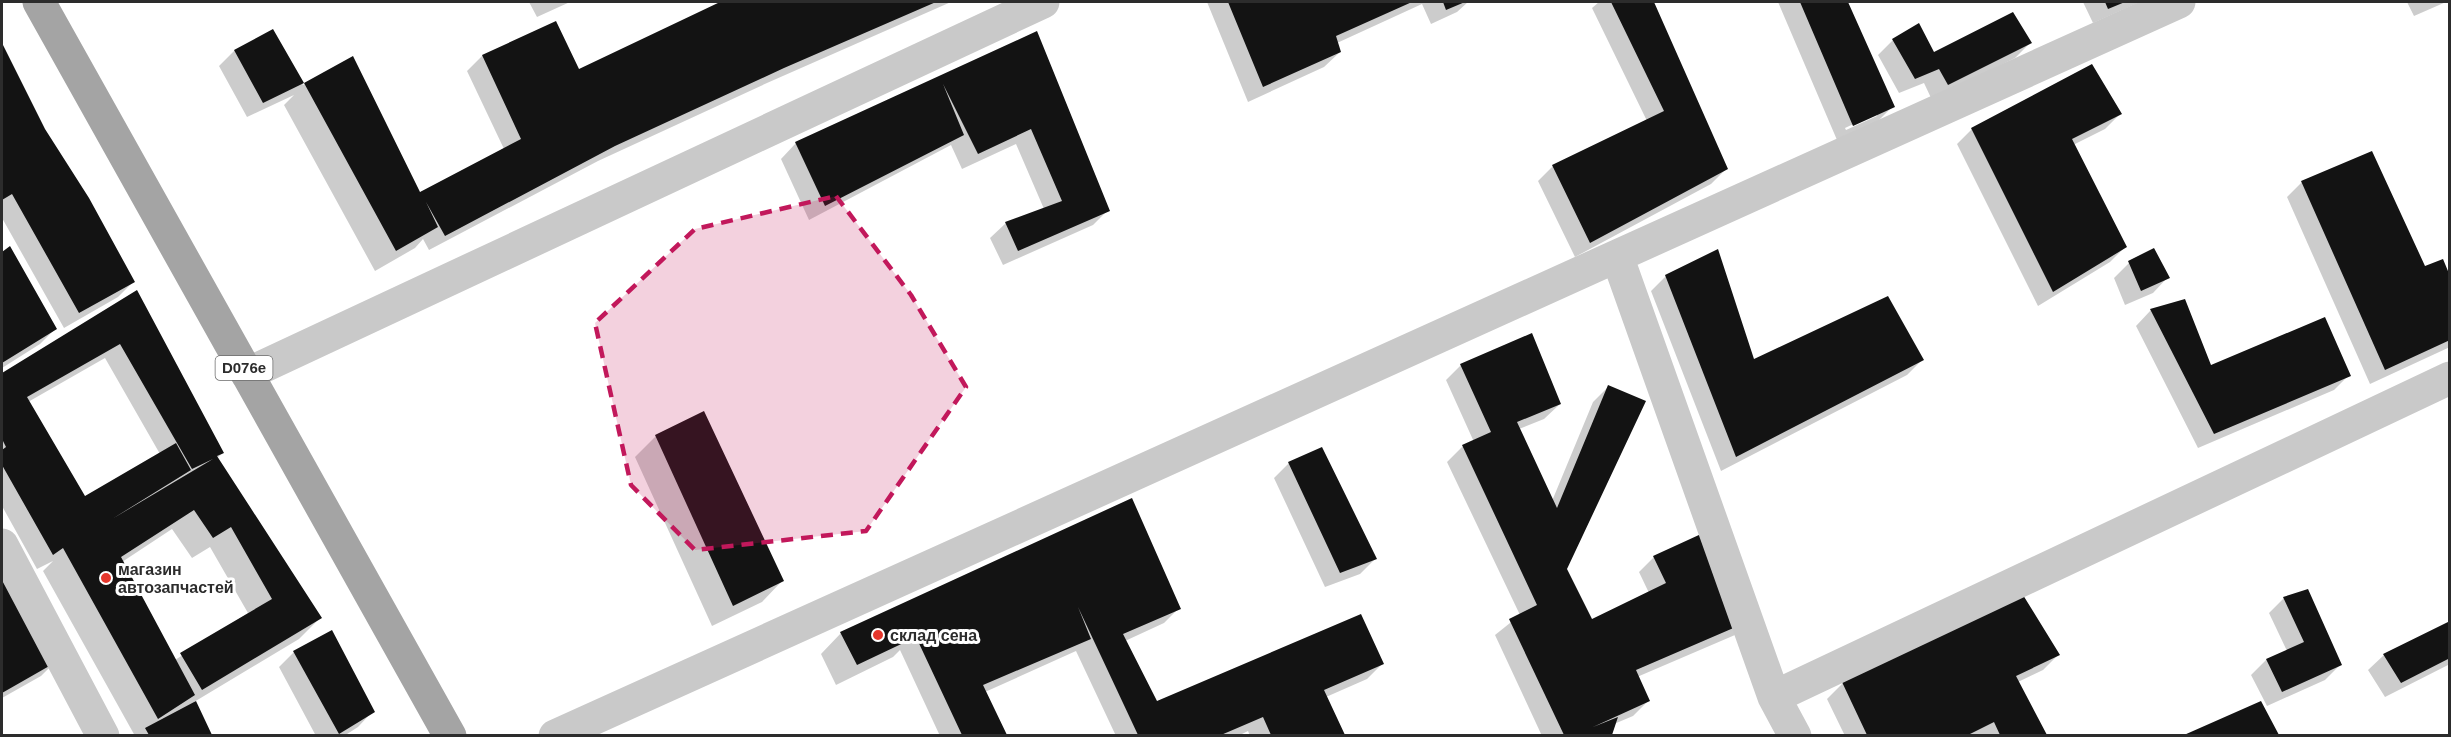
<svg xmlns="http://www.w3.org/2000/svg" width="2451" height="737" viewBox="0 0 2451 737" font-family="Arial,sans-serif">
  <rect width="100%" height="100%" fill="#fff"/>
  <!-- shadow -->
  <path fill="#0003" fill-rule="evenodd" d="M 529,2 L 570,2 L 537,17 Z
    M 723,2 L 951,2 L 767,83 L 598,161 L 429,250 L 423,239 L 415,248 L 375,271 L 284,105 L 294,95 L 247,117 L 219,66 L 234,51 L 273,31 L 303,85 L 352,58 L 419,193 L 504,149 L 467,71 L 482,56 L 555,23 L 578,71 Z
    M 1207,2 L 1468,2 L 1457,12 L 1431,24 L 1422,4 L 1337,43 L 1340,52 L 1324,67 L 1248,102 Z
    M 1599,2 L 1652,2 L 1726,169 L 1711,184 L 1575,257 L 1538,181 L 1553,166 L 1647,121 L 1592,8 Z
    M 1778,2 L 1846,2 L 1893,106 L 1878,121 L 1837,140 ZM 1877,113 L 1877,116 L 1846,130 L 1845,128 Z
    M 2083,2 L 2140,2 L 2093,23 Z
    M 2407,2 L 2446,2 L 2414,16 Z
    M 1036,33 L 1108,210 L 1093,225 L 1003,265 L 990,238 L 1006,223 L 1044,209 L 1016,144 L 962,169 L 951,145 L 809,220 L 781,159 L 796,143 Z
    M 1893,40 L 1933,54 L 2030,43 L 2015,58 L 1932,100 L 1924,83 L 1899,93 L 1878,55 Z
    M 2,46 L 44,130 L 133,282 L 118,297 L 64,328 L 2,218 Z
    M 2120,114 L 2105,129 L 2073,145 L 2125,247 L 2110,262 L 2038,306 L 1957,144 L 1972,129 Z
    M 2302,182 L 2425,268 L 2450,280 L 2450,347 L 2370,384 L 2287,197 Z
    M 10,248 L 55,329 L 40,344 L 2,368 L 2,254 Z
    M 2129,263 L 2168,277 L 2153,293 L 2125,305 L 2114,278 Z
    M 1666,276 L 1753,361 L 1922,360 L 1907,375 L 1721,471 L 1651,291 Z
    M 137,292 L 223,453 L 217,458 L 320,618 L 299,639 L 194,702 L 211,736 L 135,736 L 43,571 L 53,561 L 37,569 L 2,506 L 2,375 ZM 105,358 L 160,454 L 84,498 L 28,402 ZM 172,529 L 192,558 L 210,547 L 248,613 L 175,660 L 122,562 Z
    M 2151,310 L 2211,367 L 2349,375 L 2334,390 L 2198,448 L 2136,326 Z
    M 1461,365 L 1560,404 L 1544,419 L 1519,429 L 1552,501 L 1593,402 L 1608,387 L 1566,569 L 1591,621 L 1649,593 L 1639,572 L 1654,557 L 1711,531 L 1735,635 L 1637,677 L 1648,701 L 1633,716 L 1614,724 L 1611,736 L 1542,736 L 1495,635 L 1520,615 L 1447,462 L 1462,447 L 1474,442 L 1446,380 Z
    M 656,436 L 782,581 L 762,602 L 712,626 L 635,457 Z
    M 1289,463 L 1375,559 L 1360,574 L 1325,587 L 1274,478 Z
    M 1131,500 L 1179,608 L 1164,623 L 1125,641 L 1156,703 L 1382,664 L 1367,679 L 1326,697 L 1343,736 L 1250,736 L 1248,731 L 1238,736 L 1116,736 L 1076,651 L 985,692 L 1006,736 L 940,736 L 900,650 L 893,657 L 836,685 L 821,654 L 841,633 Z
    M 2,561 L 56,661 L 41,676 L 2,698 Z
    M 2023,596 L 2058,655 L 2043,670 L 2018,682 L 2045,736 L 1845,736 L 1827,699 L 1843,683 Z
    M 2284,598 L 2341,664 L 2325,680 L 2267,706 L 2251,675 L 2266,660 L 2287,651 L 2269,613 Z
    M 2450,622 L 2450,664 L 2385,697 L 2368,670 L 2384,655 Z
    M 331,632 L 373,711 L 358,727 L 344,736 L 316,736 L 279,667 L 294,652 Z
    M 2261,702 L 2277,736 L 2188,736 Z"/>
  <!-- building -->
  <path fill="#131313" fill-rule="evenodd" d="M 720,2 L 936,2 L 784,68 L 615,146 L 445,236 L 426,202 L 438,227 L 396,251 L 304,83 L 263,103 L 234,50 L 273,29 L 304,83 L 353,56 L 420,192 L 521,139 L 482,55 L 556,21 L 579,69 Z
    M 1228,2 L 1412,2 L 1336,36 L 1341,52 L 1263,87 Z
    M 1443,2 L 1465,2 L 1446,10 Z
    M 1611,2 L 1654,2 L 1728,169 L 1590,243 L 1552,165 L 1664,111 Z
    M 1800,2 L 1848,2 L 1895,107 L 1853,126 Z
    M 2105,2 L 2125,2 L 2108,9 Z
    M 2013,12 L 2032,43 L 1948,85 L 1939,69 L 1915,79 L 1892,39 L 1919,23 L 1934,52 Z
    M 1037,31 L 1110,211 L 1018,251 L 1005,222 L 1062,201 L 1031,129 L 978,154 L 943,84 L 964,135 L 825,206 L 795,142 Z
    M 2,43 L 45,129 L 89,198 L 135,282 L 79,313 L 12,194 L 2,200 Z
    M 2092,64 L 2122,114 L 2072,139 L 2127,247 L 2053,292 L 1971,128 Z
    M 2372,151 L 2425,266 L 2443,259 L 2450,276 L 2450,340 L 2385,370 L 2301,181 Z
    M 10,246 L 57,329 L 2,363 L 2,252 Z
    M 2154,248 L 2170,278 L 2141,291 L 2128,261 Z
    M 1718,249 L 1754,359 L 1888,296 L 1924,360 L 1736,457 L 1665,275 Z
    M 137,290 L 224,453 L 217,456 L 322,618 L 202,690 L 180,653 L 272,599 L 231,527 L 213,538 L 194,510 L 121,557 L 195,695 L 158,719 L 63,548 L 53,555 L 2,465 L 2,450 L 6,447 L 2,439 L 2,373 ZM 120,344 L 192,469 L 213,459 L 112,519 L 191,470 L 176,443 L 85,496 L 27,397 Z
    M 2185,299 L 2211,365 L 2325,317 L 2351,376 L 2214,434 L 2150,309 Z
    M 1532,333 L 1561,404 L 1517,422 L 1557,508 L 1608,385 L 1646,401 L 1567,569 L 1592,619 L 1666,583 L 1653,556 L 1712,529 L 1752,620 L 1636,670 L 1650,701 L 1593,727 L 1618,717 L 1612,735 L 1564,735 L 1509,619 L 1537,605 L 1462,445 L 1491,432 L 1460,364 Z
    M 704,411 L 784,581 L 733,606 L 655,435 Z
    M 1322,447 L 1377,559 L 1340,573 L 1288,462 Z
    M 1132,498 L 1181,609 L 1123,634 L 1157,701 L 1361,614 L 1384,664 L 1324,690 L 1345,735 L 1271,735 L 1263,717 L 1221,735 L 1138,735 L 1078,607 L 1091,639 L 983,685 L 1007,735 L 962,735 L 916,637 L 857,665 L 840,632 Z
    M 2,558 L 58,661 L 2,693 Z
    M 2308,589 L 2342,665 L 2282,692 L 2266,659 L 2304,642 L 2283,597 Z
    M 2023,595 L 2060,655 L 2016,676 L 2047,735 L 2000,735 L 1994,722 L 1968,735 L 1867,735 L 1842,682 Z
    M 2450,621 L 2450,658 L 2401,683 L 2383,654 Z
    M 332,630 L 375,712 L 339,734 L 293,651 Z
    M 196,701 L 212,735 L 149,735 L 145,728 Z
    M 2261,701 L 2279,735 L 2184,735 Z"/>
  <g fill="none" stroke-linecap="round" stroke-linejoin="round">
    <!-- street -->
    <path stroke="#c9c9c9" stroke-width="33" d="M 1617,256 L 1774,697 L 1795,736
      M 247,374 L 1043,2
      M 2,545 L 103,736
      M 1774,697 L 2450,378
      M 555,736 L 2179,2"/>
    <!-- primary -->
    <path stroke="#a4a4a4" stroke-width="33" d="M 39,2 L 450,736"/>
  </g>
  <!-- marked area -->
  <path fill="#c2185b" fill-opacity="0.2" stroke="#c2185b" stroke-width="4.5" stroke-dasharray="12 8" stroke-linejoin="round" d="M 836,196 L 911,295 L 966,387 L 866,531 L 695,550 L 631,485 L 595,323 L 695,229 Z"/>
  <!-- markers -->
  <g fill="#e5362c" stroke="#fff" stroke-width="2">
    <circle cx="106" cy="578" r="6"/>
    <circle cx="878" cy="635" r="6"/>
  </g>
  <g text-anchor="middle" stroke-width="6" stroke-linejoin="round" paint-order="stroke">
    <!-- shield labels -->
    <rect fill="#fff" stroke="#6b6b6b" stroke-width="1.5" x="215.5" y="356" width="57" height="24" rx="4.5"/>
    <g font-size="15" font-weight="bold" fill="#2c2c2c">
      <text x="244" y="373">D076e</text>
    </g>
    <!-- poi labels -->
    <g font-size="16" font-weight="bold" fill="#2c2c2c" stroke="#fff" text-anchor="start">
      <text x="118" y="575">магазин<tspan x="118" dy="18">автозапчастей</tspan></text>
      <text x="890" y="641">склад сена</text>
    </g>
  </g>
  <!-- border -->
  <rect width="2451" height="737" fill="none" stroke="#2c2c2c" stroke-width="6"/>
</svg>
